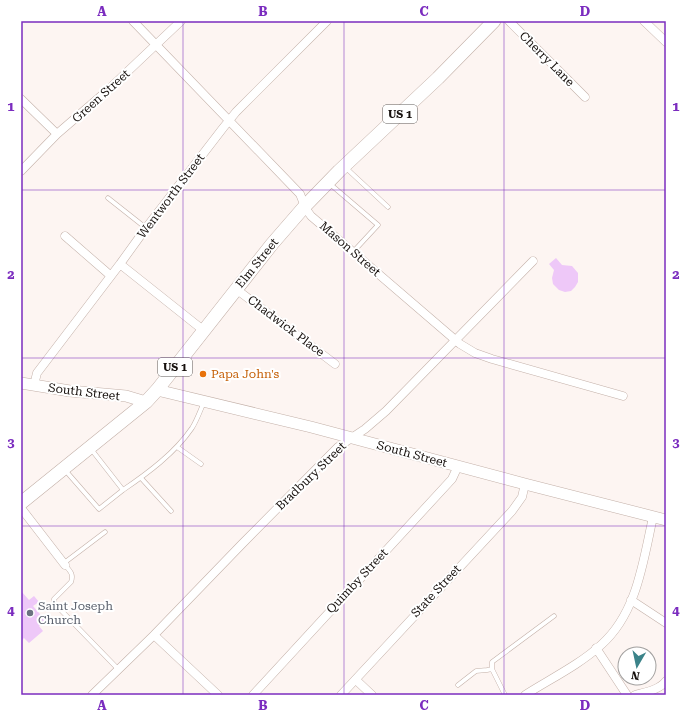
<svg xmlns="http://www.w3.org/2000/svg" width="687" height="716" viewBox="0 0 687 716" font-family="'Roboto Serif',serif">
  <rect width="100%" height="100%" fill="#fdf5f2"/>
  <!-- building -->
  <path fill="#eec8f8" d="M 556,258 L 562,265 L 572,266 L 578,273 L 578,282 L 575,287 L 571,291 L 565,292 L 559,290 L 553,284 L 552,278 L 554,270 L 549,264 Z
    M 21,591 L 29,600 L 34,596 L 39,602 L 33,606 L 45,620 L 39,626 L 43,631 L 29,643 L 24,638 L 21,641 Z"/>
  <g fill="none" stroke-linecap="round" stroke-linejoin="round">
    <!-- service casing -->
    <g stroke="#c3b0a8" stroke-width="5">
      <path id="service" d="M 346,168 L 388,207
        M 330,184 L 378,225 L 353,252
        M 108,198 L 146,228
        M 177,447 L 201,464
        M 91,449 L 123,490 C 148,473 175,453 192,428 C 197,420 200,411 204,402
        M 65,470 L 99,509 L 123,490
        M 141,478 L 171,511
        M 64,563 L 105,532
        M 65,565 C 70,571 74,574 71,582 L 54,599 L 54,603 L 118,669
        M 458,685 L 476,671 L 487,670 L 492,669
        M 505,695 L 492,669 L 492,662 L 554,616"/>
    </g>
    <!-- minor casing -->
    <g stroke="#c3b0a8" stroke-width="9">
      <path id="minor" d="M 133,21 L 300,194 L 306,209 L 311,216 L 460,344 L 475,353 L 492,359 L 623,396
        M 509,21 L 585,97
        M 644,21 L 666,42
        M 21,99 L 57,134
        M 21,171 L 57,134 L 108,90 L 181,21
        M 65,236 L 111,276
        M 120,264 L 203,330
        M 236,289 L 335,364
        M 34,385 L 37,373 L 120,264 L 146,228 L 223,128 L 236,112 L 327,21
        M 21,508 L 65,565
        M 631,600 L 666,623
        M 154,635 L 218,695
        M 596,648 L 627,695
        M 356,680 L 372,695
        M 92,695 L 154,635 L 242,544 L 338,447 L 365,429 L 386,411 L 533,261
        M 253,695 L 452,479 L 458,466
        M 341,695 L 512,511 L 522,497 L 525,484
        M 525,695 C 550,679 579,665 601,645 C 637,613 643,562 653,517
        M 635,695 C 646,692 659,690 666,681"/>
    </g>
    <!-- tertiary casing -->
    <g stroke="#c3b0a8" stroke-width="12">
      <path id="tertiary" d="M 21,383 L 70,391 L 126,396 L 146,402
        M 157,390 L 311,427 L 525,484 L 666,520"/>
    </g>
    <!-- primary casing -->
    <g stroke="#c3b0a8" stroke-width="14">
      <path id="primary" d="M 21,503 L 146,402 L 157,390 L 272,244 L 305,206 L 339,171 L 438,78 L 494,21"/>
    </g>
    <!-- service -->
    <use href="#service" stroke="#fff" stroke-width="4"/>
    <!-- minor -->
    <use href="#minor" stroke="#fff" stroke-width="8"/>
    <!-- tertiary -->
    <use href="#tertiary" stroke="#fff" stroke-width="11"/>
    <!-- primary -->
    <use href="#primary" stroke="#fff" stroke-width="13"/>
  </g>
  <!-- grid -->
  <path fill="none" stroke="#7b2cbf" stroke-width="1" stroke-opacity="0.55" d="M 183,21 L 183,695M 344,21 L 344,695M 504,21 L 504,695M 21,190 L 666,190M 21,358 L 666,358M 21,526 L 666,526"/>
  <!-- markers -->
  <circle fill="#e8710a" stroke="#fff" stroke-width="1.5" cx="203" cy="374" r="4"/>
  <circle fill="#6b7280" stroke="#fff" stroke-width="1.5" cx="30" cy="613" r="4"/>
  <g text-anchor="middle" stroke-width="4" stroke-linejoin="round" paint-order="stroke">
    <!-- shield labels -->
    <g fill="#fff" stroke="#5d5856" stroke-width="1">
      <rect x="383" y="105" width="34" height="18" rx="3"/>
      <rect x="158" y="358" width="34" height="18" rx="3"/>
    </g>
    <g font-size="11" font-weight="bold" fill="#17110e">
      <text x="400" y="118">US 1</text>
      <text x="175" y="371">US 1</text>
    </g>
    <!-- street labels -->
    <g font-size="12" fill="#17110e" stroke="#fff">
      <text transform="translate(547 59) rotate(45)" y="4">Cherry Lane</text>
      <text transform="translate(101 96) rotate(-42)" y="4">Green Street</text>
      <text transform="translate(171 196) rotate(-53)" y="4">Wentworth Street</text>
      <text transform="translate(350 249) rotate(41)" y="4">Mason Street</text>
      <text transform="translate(257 263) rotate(-51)" y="4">Elm Street</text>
      <text transform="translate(286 326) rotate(37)" y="4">Chadwick Place</text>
      <text transform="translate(84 392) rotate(7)" y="4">South Street</text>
      <text transform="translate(412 454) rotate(15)" y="4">South Street</text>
      <text transform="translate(311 476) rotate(-44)" y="4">Bradbury Street</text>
      <text transform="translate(357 581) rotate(-47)" y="4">Quimby Street</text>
      <text transform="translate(436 591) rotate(-47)" y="4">State Street</text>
    </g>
    <!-- food labels -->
    <g font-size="12" fill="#c56008" stroke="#fff" text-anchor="start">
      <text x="211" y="378">Papa John's</text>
    </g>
    <!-- worship labels -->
    <g font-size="12" fill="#5b616d" stroke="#fff" text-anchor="start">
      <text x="38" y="610">Saint Joseph<tspan x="38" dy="14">Church</tspan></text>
    </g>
  </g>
  <!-- border -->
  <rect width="687" height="716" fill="none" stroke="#ffffff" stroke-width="44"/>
  <!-- north arrow -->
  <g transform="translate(637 666) rotate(189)"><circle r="19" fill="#ffffff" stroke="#a2a09f"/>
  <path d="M0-3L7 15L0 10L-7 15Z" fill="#3b8389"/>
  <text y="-6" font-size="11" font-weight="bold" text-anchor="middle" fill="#17110e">N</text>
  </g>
  <rect x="22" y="22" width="643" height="672" fill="none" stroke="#7b2cbf" stroke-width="1.5"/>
  <g font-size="13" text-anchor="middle" font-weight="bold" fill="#7b2cbf">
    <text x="102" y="16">A</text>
    <text x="263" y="16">B</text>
    <text x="424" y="16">C</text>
    <text x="585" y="16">D</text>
    <text x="11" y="111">1</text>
    <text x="676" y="111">1</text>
    <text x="11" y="279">2</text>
    <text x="676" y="279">2</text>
    <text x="11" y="447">3</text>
    <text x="676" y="447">3</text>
    <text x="11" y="615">4</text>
    <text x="676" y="615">4</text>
    <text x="102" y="710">A</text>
    <text x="263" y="710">B</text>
    <text x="424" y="710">C</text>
    <text x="585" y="710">D</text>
  </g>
</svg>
